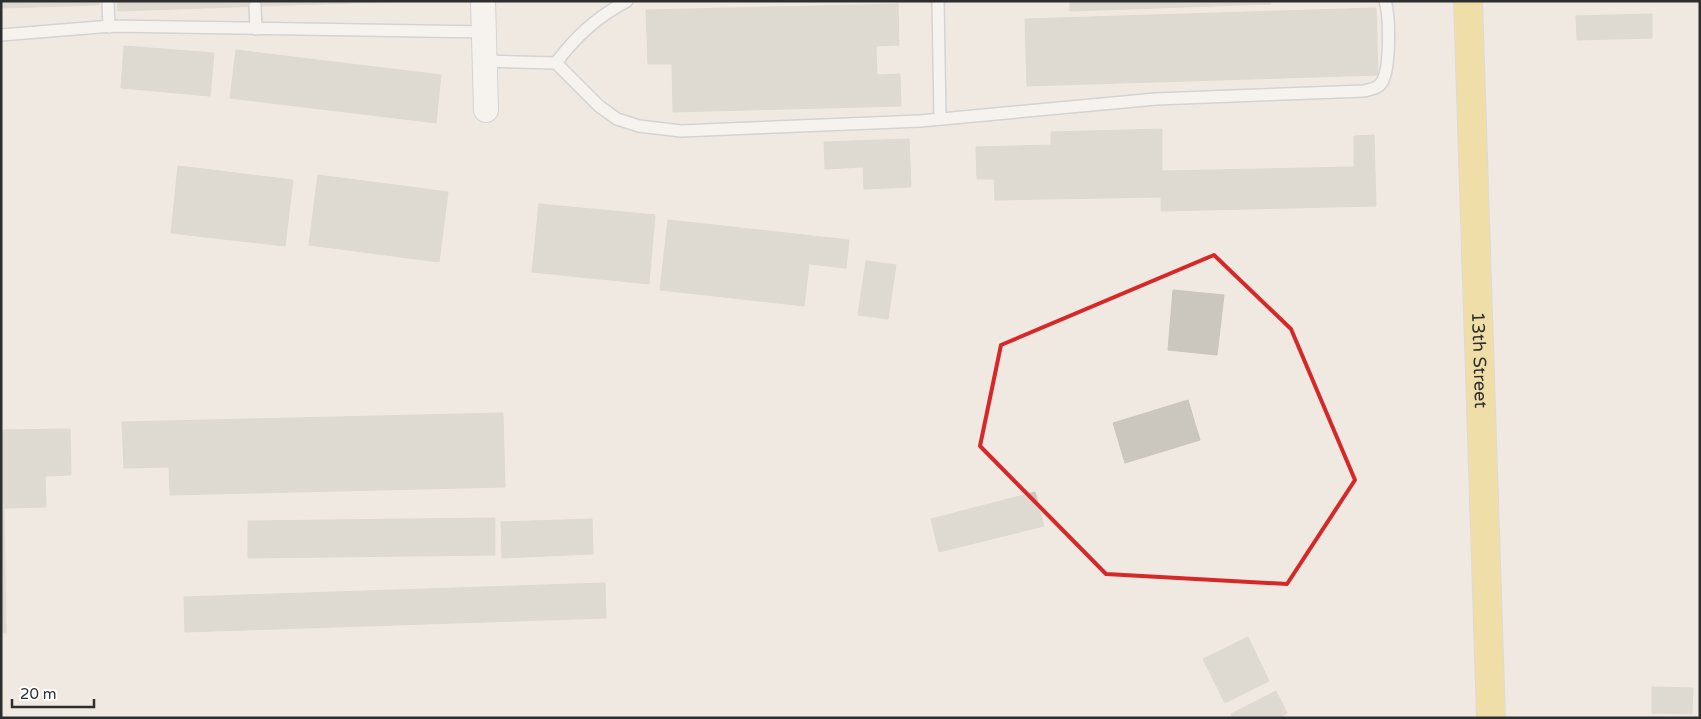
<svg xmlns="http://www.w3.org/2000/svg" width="1701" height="719" viewBox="0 0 1701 719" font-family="'Varela Round',sans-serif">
  <rect width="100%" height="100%" fill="#efe9e1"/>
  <!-- building -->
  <path fill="#cbc7bf" stroke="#cbc5ba" d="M 1,1 L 99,1 L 99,5 L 1,8 Z
    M 117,1 L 410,1 L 118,11 Z
    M 1070,1 L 1271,1 L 1271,4 L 1070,11 Z
    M 898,4 L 899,45 L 876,46 L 877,75 L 900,74 L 901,106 L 673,112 L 672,64 L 648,64 L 646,10 Z
    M 1376,8 L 1378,75 L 1027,86 L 1025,19 Z
    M 1652,14 L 1652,38 L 1577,40 L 1576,16 Z
    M 124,46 L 214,53 L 210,96 L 121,88 Z
    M 236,50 L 441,75 L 436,123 L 230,98 Z
    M 1162,129 L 1162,171 L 1354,167 L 1354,136 L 1374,135 L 1376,206 L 1161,211 L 1161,197 L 995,200 L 994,179 L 977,179 L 976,147 L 1051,145 L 1051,132 Z
    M 909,139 L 911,187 L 864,189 L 863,167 L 825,169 L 824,142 Z
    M 178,166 L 293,180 L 285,246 L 171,233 Z
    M 318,175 L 448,192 L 439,262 L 309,245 Z
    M 539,204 L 655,215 L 649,284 L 532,272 Z
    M 668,220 L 849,240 L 846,268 L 809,264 L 804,306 L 660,290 Z
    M 866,261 L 896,265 L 888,319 L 858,315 Z
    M 1173,290 L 1224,295 L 1217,355 L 1168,350 Z
    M 1188,400 L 1200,440 L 1125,463 L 1113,423 Z
    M 503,413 L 505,487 L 170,495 L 169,467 L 124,468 L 122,422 Z
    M 70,429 L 71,475 L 45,476 L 46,507 L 4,508 L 6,633 L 1,633 L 1,430 Z
    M 1035,492 L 1044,526 L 939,552 L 931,519 Z
    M 495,518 L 495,555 L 248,558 L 248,521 Z
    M 592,519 L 593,554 L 502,558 L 501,522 Z
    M 605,583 L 606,618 L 185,632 L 184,597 Z
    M 1248,637 L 1269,681 L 1225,703 L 1203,659 Z
    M 1652,687 L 1693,688 L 1692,714 L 1652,713 Z
    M 1276,691 L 1287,713 L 1278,718 L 1233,718 L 1231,714 Z"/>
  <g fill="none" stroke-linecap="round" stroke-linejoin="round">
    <!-- lane casing -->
    <g stroke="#b4b7c1" stroke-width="14">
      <path id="lane" d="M 108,1 L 109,27
        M 938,1 L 940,119
        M 255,6 L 256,29
        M 1,35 L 112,26 L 484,32
        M 485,61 L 556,63 L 599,106 L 617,119 L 639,126 L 681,131 L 920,121 L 1156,99 L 1364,91 C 1372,89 1380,88 1383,80 C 1390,66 1390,15 1385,1
        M 556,63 C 576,36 597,17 627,1"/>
    </g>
    <!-- street casing -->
    <g stroke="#b4b7c1" stroke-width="26">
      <path id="street" d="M 483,1 L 486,110"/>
    </g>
    <!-- primary casing -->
    <g stroke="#c9c9c9" stroke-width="30">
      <g id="primary">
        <path id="s1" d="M 1468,1 L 1491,718"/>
      </g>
    </g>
    <!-- lane -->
    <use href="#lane" stroke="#fff" stroke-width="11"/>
    <!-- street -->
    <use href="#street" stroke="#fff" stroke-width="24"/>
    <!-- primary -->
    <use href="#primary" stroke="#f2d163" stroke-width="28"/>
  </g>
  <!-- marked area -->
  <path d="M0 0H1701V719H0ZM 1214,255 L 1291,329 L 1355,480 L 1287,584 L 1106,574 L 980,446 L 1001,345 Z" fill="#efe9e1" fill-opacity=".55" fill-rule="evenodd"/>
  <path fill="none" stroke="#d62828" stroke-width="4" stroke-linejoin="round" d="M 1214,255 L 1291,329 L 1355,480 L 1287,584 L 1106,574 L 980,446 L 1001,345 Z"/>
  <g text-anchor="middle" stroke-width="4" stroke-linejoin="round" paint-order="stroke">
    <!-- street labels -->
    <g font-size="18" fill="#2e2e2e" stroke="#fff">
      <text dy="6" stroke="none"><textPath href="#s1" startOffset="359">13th Street</textPath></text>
    </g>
  </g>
  <!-- border -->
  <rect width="1701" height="719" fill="none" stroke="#2e2e2e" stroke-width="5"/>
  <!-- scale -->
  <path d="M12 699v8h82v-8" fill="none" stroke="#2e2e2e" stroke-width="2.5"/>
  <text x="20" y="699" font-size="15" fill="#2e2e2e" stroke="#ffffff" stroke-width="4" paint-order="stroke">20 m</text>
</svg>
